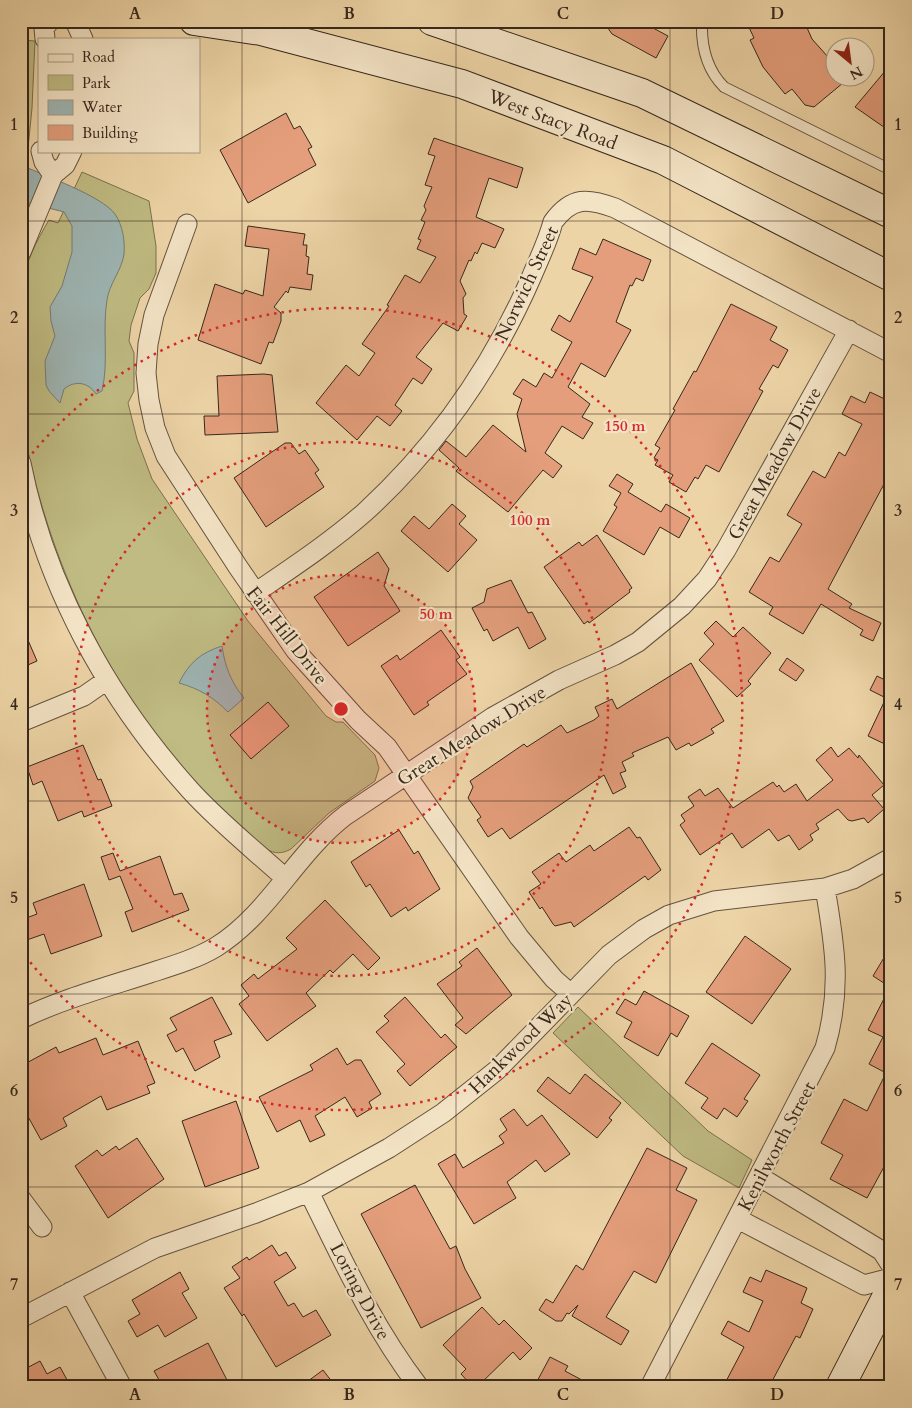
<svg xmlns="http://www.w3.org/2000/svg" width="912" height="1408" viewBox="0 0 912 1408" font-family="Cardo,serif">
  <rect width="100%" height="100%" fill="#edd4a6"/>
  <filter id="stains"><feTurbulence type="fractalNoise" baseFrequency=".004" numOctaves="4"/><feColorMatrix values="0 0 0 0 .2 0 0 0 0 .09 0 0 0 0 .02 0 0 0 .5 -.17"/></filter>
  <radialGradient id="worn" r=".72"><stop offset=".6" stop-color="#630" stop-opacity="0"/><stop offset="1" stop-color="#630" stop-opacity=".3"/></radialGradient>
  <!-- green -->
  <path fill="#bfbb82" stroke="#7b714f" d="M 21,40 L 35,41 L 32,108 L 21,219 Z
    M 82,172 L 149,201 L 156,246 L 156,273 L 149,289 L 140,298 L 131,325 L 129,341 L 134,353 L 134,391 L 128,403 L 137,439 L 152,479 L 248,621 L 326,716 L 336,722 L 343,722 L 375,755 L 379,768 L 375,781 L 329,813 L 291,849 C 282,854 275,854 266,849 C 241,826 215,803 192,779 C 104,683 42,546 22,418 C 19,400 21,380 21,361 C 21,338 19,313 21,290 C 24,265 37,240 49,220 L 58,223 Z
    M 578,1007 L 708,1131 L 752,1160 L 739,1188 L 683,1156 L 553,1033 Z"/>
  <!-- water -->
  <path fill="#9eb5b3" stroke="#757c77" d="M 21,165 C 43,175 102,196 115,214 C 123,226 125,241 124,254 C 122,270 109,284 107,300 C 102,330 109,361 102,391 L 96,394 C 88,382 75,380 64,389 L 60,403 L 49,391 L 46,385 L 45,361 L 55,336 L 51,321 L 50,307 L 62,286 L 72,252 L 72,226 L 64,212 L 21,201 Z
    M 222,646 C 225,667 231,682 244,698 L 228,712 C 213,697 200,689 179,683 C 189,663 200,653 222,646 Z"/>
  <!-- building -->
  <path fill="#e49e7b" stroke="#37271c" d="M 603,21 L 640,21 L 668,36 L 656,58 L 612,34 Z
    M 746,21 L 804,21 L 812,39 L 828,57 L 834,53 L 834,78 L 849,78 L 814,107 L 805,105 L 792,89 L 785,94 L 763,67 L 750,40 L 754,38 Z
    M 891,64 L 891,132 L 855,107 Z
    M 286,113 L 294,129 L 300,126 L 312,147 L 308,149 L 316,165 L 248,203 L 220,150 Z
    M 434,138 L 523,168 L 517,188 L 489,178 L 476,217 L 504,229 L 495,248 L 482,243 L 477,254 L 475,252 L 471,261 L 469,260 L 460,281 L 466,294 L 463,298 L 464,314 L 467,316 L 458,331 L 443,323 L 416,357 L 432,369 L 422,384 L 413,378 L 395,405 L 402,411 L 390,426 L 377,416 L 357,440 L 316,403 L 346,365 L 359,376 L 375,353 L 362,344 L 389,306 L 387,305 L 405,275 L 420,283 L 436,257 L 417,249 L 421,240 L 418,239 L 425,222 L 421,220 L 426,210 L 424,206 L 432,187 L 425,185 L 435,156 L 428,154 Z
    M 248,226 L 305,234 L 303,245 L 307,245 L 306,256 L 309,257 L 307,274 L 313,275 L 311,290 L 290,287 L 288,293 L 286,291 L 274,307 L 281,313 L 281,321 L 273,343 L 269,342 L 261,364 L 198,340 L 215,284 L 243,294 L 245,290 L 263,296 L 269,249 L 245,246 Z
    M 603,239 L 651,260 L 643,281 L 636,278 L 632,286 L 630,285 L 616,322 L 631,330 L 605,377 L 581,363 L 568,387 L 590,404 L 582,417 L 593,423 L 583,439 L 562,426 L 545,453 L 562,466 L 553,478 L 543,470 L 508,512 L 456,471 L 459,468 L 439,450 L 446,441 L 466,457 L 493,425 L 526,452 L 517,414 L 522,399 L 513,394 L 523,379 L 536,387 L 544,373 L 552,378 L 572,342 L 551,330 L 559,315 L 570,322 L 593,277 L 572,269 L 580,248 L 596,255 Z
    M 731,304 L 777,327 L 770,340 L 788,350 L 778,368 L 773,365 L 759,389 L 763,391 L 719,472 L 706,465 L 698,479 L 695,477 L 686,492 L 669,482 L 673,475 L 655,465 L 658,460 L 654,458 L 660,448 L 655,445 L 675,410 L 673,409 L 694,371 L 696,372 Z
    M 264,374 L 272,375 L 278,432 L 205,435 L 204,416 L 219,416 L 217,376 Z
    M 870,392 L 891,402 L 891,471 L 828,589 L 852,604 L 849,608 L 881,623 L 873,641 L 860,635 L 863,630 L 821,604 L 803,634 L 769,614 L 773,607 L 749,592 L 770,557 L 779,562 L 802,524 L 787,515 L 813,471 L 825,478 L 839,452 L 845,456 L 862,424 L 842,414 L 851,396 L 865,403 Z
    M 285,443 L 291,443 L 299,454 L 305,450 L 319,470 L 315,473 L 324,487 L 266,527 L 234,478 Z
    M 617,474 L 633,484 L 628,492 L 661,512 L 666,504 L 690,518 L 679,538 L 660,527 L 644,555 L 603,531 L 617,507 L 614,505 L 621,493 L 609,486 Z
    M 452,504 L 466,516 L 459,524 L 477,540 L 448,572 L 401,531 L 414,516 L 429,529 Z
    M 597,535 L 632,588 L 629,590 L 630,592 L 601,614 L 589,623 L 588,621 L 584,624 L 544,567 L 579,542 L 582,546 Z
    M 378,552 L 389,569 L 384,586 L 400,611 L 348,646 L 314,597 Z
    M 511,580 L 528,613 L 532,612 L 546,639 L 529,649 L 518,627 L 493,641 L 487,629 L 484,631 L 472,608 L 484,602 L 487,589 Z
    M 716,621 L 733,637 L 743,627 L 771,653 L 748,681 L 751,684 L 737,697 L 699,660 L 714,644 L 704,633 Z
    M 21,624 L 37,661 L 21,668 Z
    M 441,630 L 460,657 L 456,660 L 467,674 L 427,702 L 429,705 L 414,715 L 381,666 L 397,655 L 400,660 Z
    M 787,658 L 804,670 L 796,681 L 779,670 Z
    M 691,663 L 724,721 L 711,729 L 714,733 L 691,746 L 689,743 L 676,750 L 668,737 L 632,753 L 634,756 L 622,762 L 626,771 L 620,773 L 626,787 L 613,794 L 604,775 L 510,839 L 502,828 L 488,837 L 477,820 L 481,817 L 468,798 L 473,787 L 470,781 L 524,744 L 527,747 L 561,725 L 567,733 L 594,720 L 599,716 L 595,707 L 612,699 L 617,709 Z
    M 877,676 L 891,683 L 891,747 L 868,736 L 886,698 L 870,690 Z
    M 268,702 L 289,726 L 251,759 L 230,735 Z
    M 83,745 L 98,780 L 101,779 L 112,806 L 84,817 L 82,811 L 58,821 L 42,781 L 33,785 L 27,767 Z
    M 831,747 L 838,757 L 849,748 L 858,758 L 859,755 L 884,785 L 872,795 L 884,809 L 868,823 L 864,818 L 852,821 L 848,820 L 838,809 L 816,824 L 819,829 L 810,835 L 813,840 L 799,850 L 789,835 L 778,841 L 769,829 L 742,848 L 732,833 L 700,855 L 680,825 L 685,821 L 681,815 L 694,806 L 688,797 L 700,789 L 705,796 L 718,788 L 733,808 L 773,782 L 777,787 L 779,785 L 784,792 L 796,784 L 807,801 L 833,780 L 816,760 Z
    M 629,827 L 637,838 L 640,837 L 661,870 L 648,880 L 645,876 L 574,927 L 571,922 L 555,926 L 553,924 L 542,907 L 540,909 L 529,892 L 541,884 L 532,872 L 559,853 L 566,862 L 590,845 L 594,851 Z
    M 399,830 L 414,854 L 418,851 L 440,889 L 408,911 L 406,907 L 391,917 L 370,884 L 366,887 L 351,862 Z
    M 113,853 L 120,871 L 160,856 L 174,895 L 182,893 L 189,910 L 132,932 L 125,912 L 133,909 L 120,876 L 109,880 L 101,857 Z
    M 84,884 L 102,936 L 51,954 L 44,934 L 21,942 L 21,920 L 37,914 L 33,903 Z
    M 325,900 L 380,958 L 368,970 L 353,954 L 333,973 L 330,970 L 306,993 L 316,1006 L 267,1041 L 239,1004 L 249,996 L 241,985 L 254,974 L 258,979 L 297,949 L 286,938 Z
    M 745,936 L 791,969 L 752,1024 L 706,992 Z
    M 891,946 L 891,1154 L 867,1198 L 830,1179 L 843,1155 L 821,1143 L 844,1099 L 867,1111 L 886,1073 L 869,1064 L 883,1037 L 868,1030 L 890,987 L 873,976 Z
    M 477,948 L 512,995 L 466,1034 L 455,1025 L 463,1018 L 437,984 L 462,966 L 459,962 Z
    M 644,991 L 689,1016 L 677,1037 L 671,1033 L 658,1056 L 624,1037 L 632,1022 L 616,1013 L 625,999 L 636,1005 Z
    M 212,997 L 232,1034 L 214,1041 L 220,1057 L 195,1071 L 183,1048 L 176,1052 L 167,1035 L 177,1030 L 170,1018 Z
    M 405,997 L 441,1038 L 445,1034 L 457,1047 L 410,1086 L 397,1071 L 405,1064 L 376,1032 L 389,1021 L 384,1016 Z
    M 96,1038 L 103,1055 L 138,1041 L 155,1083 L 147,1086 L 150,1093 L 107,1110 L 101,1096 L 63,1118 L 67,1126 L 41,1140 L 21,1104 L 21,1066 L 56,1047 L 59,1053 Z
    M 712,1043 L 760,1075 L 744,1099 L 748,1101 L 737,1117 L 724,1108 L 717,1119 L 701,1108 L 708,1098 L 685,1083 Z
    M 337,1048 L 347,1065 L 355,1060 L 361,1060 L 381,1094 L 369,1102 L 372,1108 L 357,1117 L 345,1097 L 315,1116 L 325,1135 L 310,1142 L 300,1120 L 277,1132 L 259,1097 L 313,1070 L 310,1065 Z
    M 585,1074 L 621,1103 L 609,1118 L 612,1120 L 597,1138 L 537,1091 L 548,1077 L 570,1094 Z
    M 236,1101 L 259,1168 L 205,1187 L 182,1121 Z
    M 514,1109 L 527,1126 L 542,1115 L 570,1154 L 545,1172 L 536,1160 L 507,1182 L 516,1198 L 474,1224 L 438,1164 L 455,1154 L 463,1168 L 504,1143 L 499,1136 L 507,1130 L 500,1119 Z
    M 137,1138 L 164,1179 L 108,1218 L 75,1166 L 97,1150 L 102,1156 L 116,1146 L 119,1150 Z
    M 647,1148 L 687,1168 L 676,1190 L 697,1200 L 656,1283 L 634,1271 L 606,1317 L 629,1331 L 621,1345 L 572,1316 L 578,1305 L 569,1314 L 567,1313 L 562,1321 L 556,1321 L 539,1310 L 546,1299 L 553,1303 L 576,1265 L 583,1270 Z
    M 415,1185 L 450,1249 L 456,1246 L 465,1269 L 481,1298 L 421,1328 L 361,1214 Z
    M 272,1245 L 279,1256 L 286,1252 L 296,1268 L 274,1282 L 288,1306 L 294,1303 L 303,1317 L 316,1310 L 331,1335 L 276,1367 L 244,1314 L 242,1316 L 224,1288 L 240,1278 L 232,1267 L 247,1257 L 249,1260 Z
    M 766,1270 L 807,1288 L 801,1303 L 813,1309 L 800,1338 L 796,1336 L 769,1387 L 723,1387 L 744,1347 L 721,1334 L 728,1321 L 749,1332 L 763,1301 L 743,1292 L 750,1277 L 761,1282 Z
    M 180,1272 L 189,1289 L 182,1293 L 197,1318 L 165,1337 L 158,1325 L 137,1337 L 128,1321 L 140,1314 L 132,1300 Z
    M 482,1307 L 499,1325 L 504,1320 L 532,1348 L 520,1360 L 513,1352 L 477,1387 L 473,1387 L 461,1374 L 466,1369 L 443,1345 Z
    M 208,1343 L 227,1380 L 222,1382 L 225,1387 L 163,1387 L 154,1371 Z
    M 550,1357 L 568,1366 L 565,1371 L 595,1387 L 534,1387 Z
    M 40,1361 L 47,1374 L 60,1367 L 71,1387 L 21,1387 L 21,1371 Z
    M 323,1370 L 336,1387 L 300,1387 Z"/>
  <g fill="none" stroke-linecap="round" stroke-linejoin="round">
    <!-- lane casing -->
    <g stroke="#64523e" stroke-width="12">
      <path id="lane" d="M 702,21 C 701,46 706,69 724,87 L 891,170"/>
    </g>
    <!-- street casing -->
    <g stroke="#64523e" stroke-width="21">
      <path id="street" d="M 75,21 L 83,39
        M 45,39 L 44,28 L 50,21
        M 41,151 L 44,162 L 53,175
        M 187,224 L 154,315 L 148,344 L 146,373 L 149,400 L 155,428 L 166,456 L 238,567 L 296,651 L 358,720 L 387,747 L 519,937 L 554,979 L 571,994
        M 21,252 L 53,175 L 65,165 L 72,151
        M 21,463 C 45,585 107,698 190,790 C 219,822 253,849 285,878
        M 255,593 C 293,567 331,542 365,512 C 437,446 492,367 531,278 C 539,259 548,241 553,222 C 572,196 588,198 615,208 L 891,353
        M 21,722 L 84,696 L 107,680
        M 21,1019 C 62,999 107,987 150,973 C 172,966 196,959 216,947 C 270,913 296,853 346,815 L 493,717 L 559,680 L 615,655 L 638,642 L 682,606 L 707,579 L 726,550 L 849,330
        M 760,1177 L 882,1251 L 891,1265
        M 309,1192 C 342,1259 373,1327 419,1387
        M 21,1199 L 42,1227
        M 738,1219 L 864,1285 L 891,1278
        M 70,1292 L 122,1387
        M 21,1318 L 155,1248 L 256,1213 L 309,1192 L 389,1148 L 443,1113 L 497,1070 L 609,955 L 644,929 L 669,915 L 714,901 L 825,888 L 853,879 L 891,858
        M 650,1387 L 825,1048 C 842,990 835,946 825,888"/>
    </g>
    <!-- secondary casing -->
    <g stroke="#37271c" stroke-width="30">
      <path id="secondary" d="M 194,21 L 261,31 L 462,84 L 663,160 L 891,277
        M 432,21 L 642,93 L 891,214
        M 840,1387 L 891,1288"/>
    </g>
    <!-- lane -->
    <use href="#lane" stroke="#f3e3c5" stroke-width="10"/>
    <!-- street -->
    <use href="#street" stroke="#f3e3c5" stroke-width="19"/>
    <!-- secondary -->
    <use href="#secondary" stroke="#f3e3c5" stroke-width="28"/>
  </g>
  <!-- grid -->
  <path fill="none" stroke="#37271c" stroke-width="1" stroke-opacity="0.55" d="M 242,21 L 242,1387M 456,21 L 456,1387M 670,21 L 670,1387M 21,221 L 891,221M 21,414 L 891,414M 21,607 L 891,607M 21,801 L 891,801M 21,994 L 891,994M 21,1187 L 891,1187"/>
  <!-- distance rings -->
  <circle cx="341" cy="709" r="134" fill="#d62828" fill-opacity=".12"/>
  <g fill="none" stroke="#d62828" stroke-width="2.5" stroke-dasharray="2.5 5">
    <circle cx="341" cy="709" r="134"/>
    <circle cx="341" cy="709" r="267"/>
    <path d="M23 465A401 401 0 1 1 23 953"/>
  </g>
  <g text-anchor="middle" stroke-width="4.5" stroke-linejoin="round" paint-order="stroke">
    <!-- street labels -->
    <g font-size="19" fill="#37271c" stroke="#f3e3c5">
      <text transform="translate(553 119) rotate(21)" y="7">West Stacy Road</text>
      <text transform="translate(526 283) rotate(-65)" y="7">Norwich Street</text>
      <text transform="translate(774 463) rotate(-61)" y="7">Great Meadow Drive</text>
      <text transform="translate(288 635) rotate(52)" y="7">Fair Hill Drive</text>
      <text transform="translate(471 735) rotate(-32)" y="7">Great Meadow Drive</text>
      <text transform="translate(520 1043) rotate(-44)" y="7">Hankwood Way</text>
      <text transform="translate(776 1146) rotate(-62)" y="7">Kenilworth Street</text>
      <text transform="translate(361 1291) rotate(62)" y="7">Loring Drive</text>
    </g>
  </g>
  <circle cx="341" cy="709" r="8" fill="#d62828" stroke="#f3e3c5" stroke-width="2.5"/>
  <g font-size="15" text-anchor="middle" font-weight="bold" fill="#d62828" stroke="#f3e3c5" stroke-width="4.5" stroke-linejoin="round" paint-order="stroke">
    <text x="625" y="431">150 m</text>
    <text x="530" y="525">100 m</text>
    <text x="436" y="619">50 m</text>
  </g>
  <!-- margin -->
  <rect width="912" height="1408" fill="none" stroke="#edd4a6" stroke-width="55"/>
  <!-- legend -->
  <rect x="38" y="38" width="162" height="115" fill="#f3e3c5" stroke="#a89881"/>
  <rect x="48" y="54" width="25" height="8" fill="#f3e3c5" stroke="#a89881"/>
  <text x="82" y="62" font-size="15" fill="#37271c">Road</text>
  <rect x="48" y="75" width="25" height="15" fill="#bfbb82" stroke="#a89881"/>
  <text x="82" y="88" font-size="15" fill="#37271c">Park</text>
  <rect x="48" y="100" width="25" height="15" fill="#9eb5b3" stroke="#a89881"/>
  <text x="82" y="112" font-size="15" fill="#37271c">Water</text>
  <rect x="48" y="125" width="25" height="15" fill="#e49e7b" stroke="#a89881"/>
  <text x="82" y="138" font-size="15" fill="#37271c">Building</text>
  <!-- north arrow -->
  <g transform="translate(850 62) rotate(151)"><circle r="24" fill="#f3e3c5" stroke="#a89881"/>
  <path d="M0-4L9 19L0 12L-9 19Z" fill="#8f2418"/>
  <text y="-8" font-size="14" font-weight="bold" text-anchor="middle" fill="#37271c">N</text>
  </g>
  <rect x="28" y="28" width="856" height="1352" fill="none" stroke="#37271c" stroke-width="2"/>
  <g font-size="16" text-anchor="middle" font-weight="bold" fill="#37271c">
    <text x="135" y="19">A</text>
    <text x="349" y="19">B</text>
    <text x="563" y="19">C</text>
    <text x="777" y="19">D</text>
    <text x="14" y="130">1</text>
    <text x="898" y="130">1</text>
    <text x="14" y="323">2</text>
    <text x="898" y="323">2</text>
    <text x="14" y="516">3</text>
    <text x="898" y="516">3</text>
    <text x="14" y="710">4</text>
    <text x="898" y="710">4</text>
    <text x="14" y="903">5</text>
    <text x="898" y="903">5</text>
    <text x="14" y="1096">6</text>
    <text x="898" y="1096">6</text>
    <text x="14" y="1290">7</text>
    <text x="898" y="1290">7</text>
    <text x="135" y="1400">A</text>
    <text x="349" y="1400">B</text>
    <text x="563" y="1400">C</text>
    <text x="777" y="1400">D</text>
  </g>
  <rect width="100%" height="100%" filter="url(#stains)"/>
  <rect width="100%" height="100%" fill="url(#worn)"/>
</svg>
